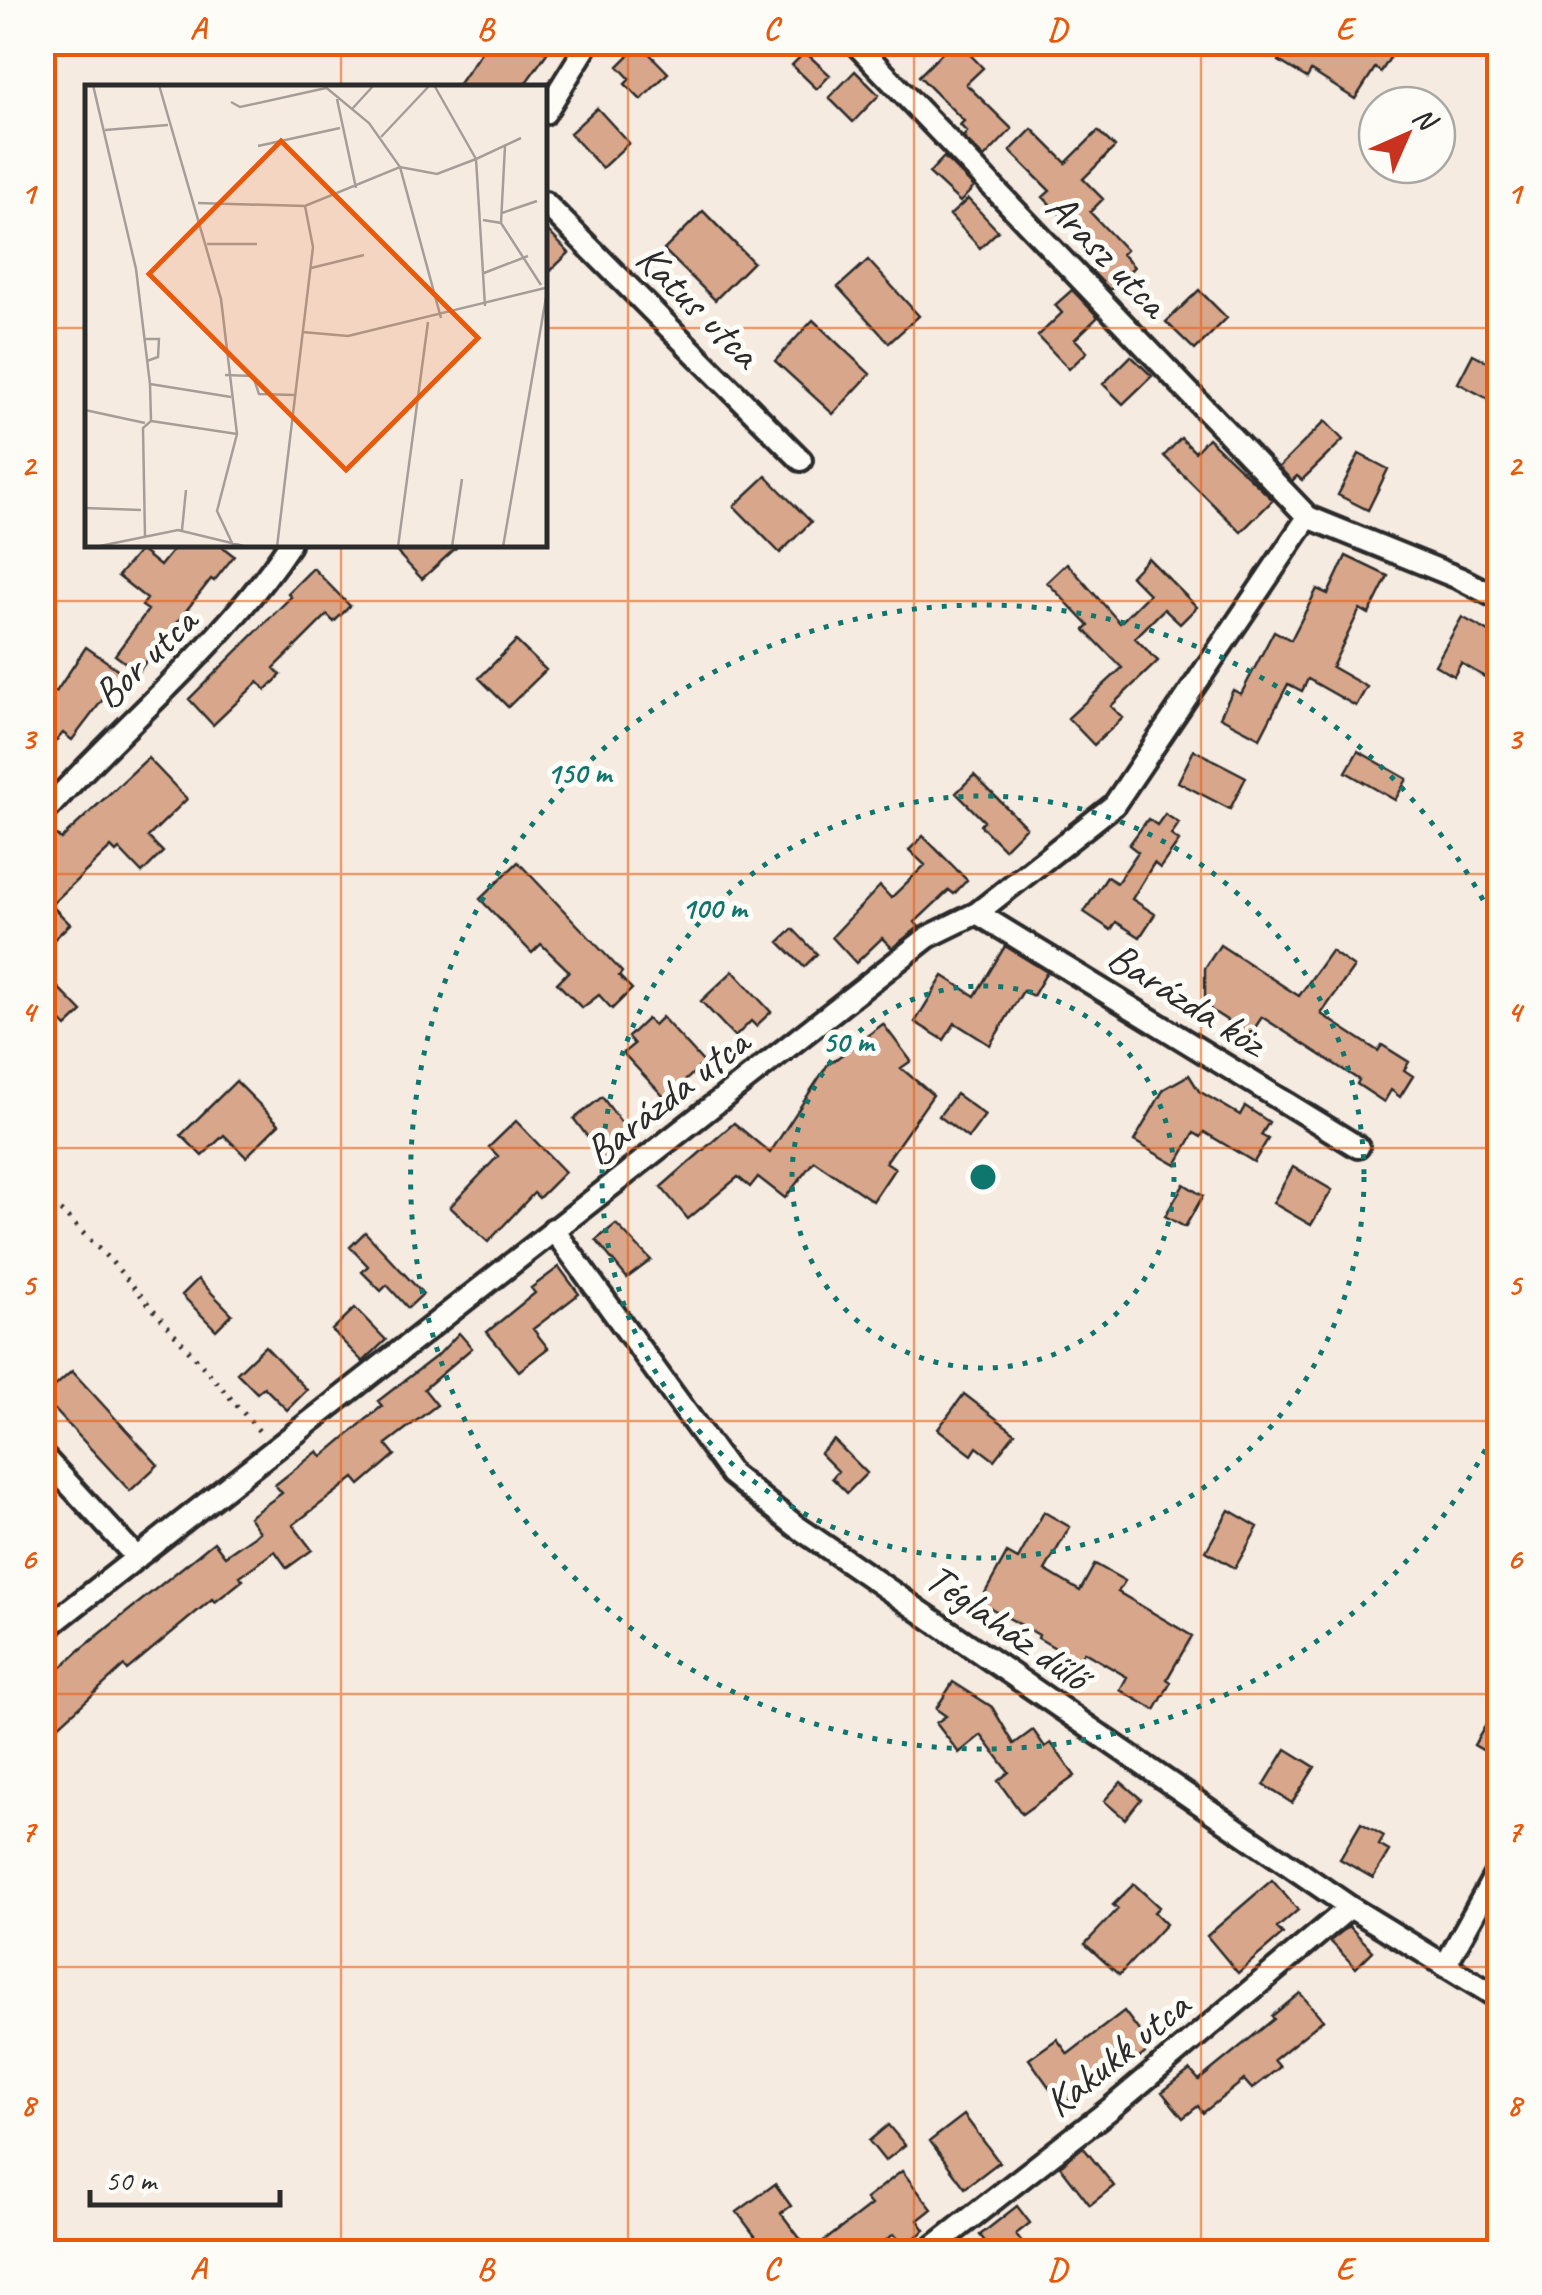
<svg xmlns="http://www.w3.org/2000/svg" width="1542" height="2295" viewBox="0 0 1542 2295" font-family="Caveat,sans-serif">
  <rect width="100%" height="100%" fill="#f6ebe1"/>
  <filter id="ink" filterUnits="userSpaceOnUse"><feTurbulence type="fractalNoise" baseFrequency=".01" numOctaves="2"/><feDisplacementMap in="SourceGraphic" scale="20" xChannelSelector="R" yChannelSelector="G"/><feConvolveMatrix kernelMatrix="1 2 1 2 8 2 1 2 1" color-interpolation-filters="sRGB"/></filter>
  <g filter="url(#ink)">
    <!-- building -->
    <path fill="#d8a78b" stroke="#2b2b2b" stroke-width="2.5" d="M 488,42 L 532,42 L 547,53 L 522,88 L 456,88 Z
      M 953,42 L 958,42 L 983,68 L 966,84 L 1012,129 L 984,158 L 963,137 L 967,132 L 960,125 L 964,121 L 919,76 Z
      M 1290,42 L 1400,42 L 1381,72 L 1375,68 L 1355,99 L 1311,71 L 1307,78 L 1279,61 Z
      M 640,44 L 668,73 L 641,100 L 625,84 L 630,79 L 618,66 Z
      M 805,52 L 830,75 L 817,89 L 792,65 Z
      M 855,71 L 879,95 L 853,122 L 829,98 Z
      M 597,108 L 629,143 L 602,168 L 570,133 Z
      M 1032,129 L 1066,163 L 1098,131 L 1115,147 L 1083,179 L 1103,199 L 1090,212 L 1126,250 L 1122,254 L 1134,267 L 1110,290 L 1092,271 L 1096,267 L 1085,256 L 1093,248 L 1043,197 L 1050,191 L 1010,151 Z
      M 944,157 L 974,187 L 960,202 L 929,173 Z
      M 968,199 L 998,231 L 980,248 L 950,215 Z
      M 703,211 L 753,262 L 715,300 L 664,250 Z
      M 545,228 L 569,253 L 545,276 Z
      M 868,260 L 919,316 L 889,343 L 838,287 Z
      M 1072,290 L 1098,317 L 1075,339 L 1087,352 L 1069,369 L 1038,336 L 1062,313 L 1055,305 Z
      M 1199,290 L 1227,318 L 1195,350 L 1166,322 Z
      M 813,320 L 870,374 L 833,414 L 775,361 Z
      M 1473,354 L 1500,368 L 1500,405 L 1458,383 Z
      M 1131,356 L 1152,376 L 1123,404 L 1103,384 Z
      M 1325,421 L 1343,440 L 1302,480 L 1297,476 L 1292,481 L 1279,467 Z
      M 1181,438 L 1195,452 L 1208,438 L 1273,500 L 1241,532 L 1164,456 Z
      M 1359,454 L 1388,469 L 1368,510 L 1338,495 Z
      M 766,476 L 811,522 L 780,553 L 734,506 Z
      M 177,545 L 220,545 L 234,556 L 214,581 L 211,579 L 138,672 L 115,655 L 148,610 L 142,606 L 147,599 L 118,576 L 140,550 L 160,566 Z
      M 390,545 L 459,545 L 422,579 Z
      M 1346,556 L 1388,576 L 1369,614 L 1360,609 L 1332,667 L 1367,687 L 1356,706 L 1308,679 L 1302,691 L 1288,684 L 1260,738 L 1220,717 L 1233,690 L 1241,694 L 1274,631 L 1291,640 L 1317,589 L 1328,594 Z
      M 1148,558 L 1197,607 L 1180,624 L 1164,609 L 1135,638 L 1158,661 L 1111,706 L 1123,718 L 1094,745 L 1068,718 L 1122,668 L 1085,630 L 1089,626 L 1047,582 L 1067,563 L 1120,623 L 1149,594 L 1131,576 Z
      M 313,568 L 350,606 L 334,622 L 327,615 L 274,668 L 281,675 L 266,690 L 258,682 L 213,725 L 189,699 L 291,597 L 288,593 Z
      M 1462,617 L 1500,638 L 1500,686 L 1461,663 L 1454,676 L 1435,665 Z
      M 516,641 L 546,670 L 508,707 L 479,678 Z
      M 86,647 L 123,673 L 72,740 L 63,733 L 42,757 L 42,682 L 56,692 Z
      M 1194,750 L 1246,777 L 1230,809 L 1178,782 Z
      M 1358,751 L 1407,779 L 1395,800 L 1346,772 Z
      M 148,758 L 187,799 L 148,837 L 163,852 L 142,873 L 119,849 L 116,852 L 111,847 L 51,905 L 70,924 L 42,951 L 42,844 L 54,833 L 61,839 Z
      M 974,775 L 1026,827 L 1004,849 L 980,825 L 984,821 L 956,793 Z
      M 1165,814 L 1179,823 L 1171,835 L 1179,841 L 1160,868 L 1154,863 L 1132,899 L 1155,914 L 1140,937 L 1116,922 L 1111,930 L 1084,912 L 1107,877 L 1117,883 L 1138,852 L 1129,845 L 1148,819 L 1157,825 Z
      M 923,836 L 967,880 L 954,894 L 949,890 L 915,922 L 919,927 L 892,948 L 882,938 L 856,963 L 832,937 L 880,886 L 891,898 L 925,865 L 909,850 Z
      M 518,862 L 622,972 L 619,976 L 632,989 L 612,1009 L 599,995 L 582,1008 L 557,983 L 569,971 L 541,944 L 532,953 L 480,899 Z
      M 793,929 L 817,954 L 804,967 L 779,942 Z
      M 1220,945 L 1299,996 L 1331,951 L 1354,967 L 1321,1014 L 1378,1051 L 1382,1045 L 1409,1062 L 1404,1070 L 1413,1076 L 1400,1097 L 1391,1090 L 1384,1102 L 1357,1084 L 1359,1080 L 1262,1017 L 1250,1035 L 1211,1010 L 1205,1000 L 1205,968 Z
      M 1005,946 L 1047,972 L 1033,996 L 1023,991 L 990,1045 L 955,1023 L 944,1040 L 915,1022 L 943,976 L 975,996 Z
      M 42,971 L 82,1012 L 66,1027 L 42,1002 Z
      M 733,971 L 771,1012 L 756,1026 L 751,1021 L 735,1037 L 701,1001 Z
      M 662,1017 L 704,1063 L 666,1099 L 623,1053 L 634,1044 L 628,1037 L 647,1019 L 654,1025 Z
      M 883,1024 L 911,1061 L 901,1068 L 933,1095 L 886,1162 L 895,1168 L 873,1201 L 814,1161 L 785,1198 L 758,1177 L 750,1187 L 738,1177 L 688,1219 L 661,1187 L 734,1123 L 770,1153 L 830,1061 L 832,1062 Z
      M 1189,1075 L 1199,1091 L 1240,1115 L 1245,1106 L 1269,1122 L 1261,1135 L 1268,1139 L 1254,1162 L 1204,1132 L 1201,1137 L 1194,1133 L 1176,1165 L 1134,1141 L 1164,1089 Z
      M 236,1081 L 279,1124 L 246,1157 L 224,1135 L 202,1156 L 181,1135 Z
      M 956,1094 L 985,1115 L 968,1138 L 939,1116 Z
      M 602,1097 L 633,1138 L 605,1160 L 574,1119 Z
      M 516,1121 L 565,1172 L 539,1198 L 534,1193 L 488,1242 L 450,1207 L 498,1156 L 489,1147 Z
      M 1293,1167 L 1332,1190 L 1311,1225 L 1273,1203 Z
      M 1184,1184 L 1203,1196 L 1185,1227 L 1165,1216 Z
      M 616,1224 L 651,1260 L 627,1278 L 596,1240 Z
      M 365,1232 L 423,1294 L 408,1308 L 387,1285 L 381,1291 L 362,1272 L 368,1266 L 350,1247 Z
      M 559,1267 L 579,1294 L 533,1329 L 548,1348 L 519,1371 L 487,1332 L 535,1293 L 531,1288 Z
      M 198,1279 L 232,1314 L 216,1330 L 182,1295 Z
      M 355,1308 L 386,1340 L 363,1362 L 332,1330 Z
      M 459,1333 L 472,1348 L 424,1389 L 437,1405 L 386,1444 L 395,1455 L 360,1485 L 354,1478 L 293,1525 L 312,1550 L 287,1568 L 275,1551 L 240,1576 L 243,1580 L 215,1602 L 212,1599 L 127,1670 L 124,1666 L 42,1741 L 42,1685 L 80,1650 L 214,1542 L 225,1556 L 260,1532 L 249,1517 L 282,1493 L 275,1485 L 318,1451 L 322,1457 L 382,1406 L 378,1401 L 439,1354 Z
      M 265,1346 L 307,1390 L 287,1410 L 264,1387 L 257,1393 L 237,1373 Z
      M 72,1371 L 158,1465 L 130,1491 L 43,1397 Z
      M 964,1394 L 1015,1433 L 994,1460 L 977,1447 L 972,1455 L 938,1429 Z
      M 834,1440 L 867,1473 L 847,1493 L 832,1478 L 838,1471 L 820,1453 Z
      M 1229,1510 L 1258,1527 L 1235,1568 L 1206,1551 Z
      M 1044,1512 L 1070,1527 L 1045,1570 L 1080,1591 L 1095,1564 L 1125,1581 L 1118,1592 L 1192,1636 L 1167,1679 L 1171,1682 L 1155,1710 L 1120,1690 L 1127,1677 L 1084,1652 L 1078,1661 L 1038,1638 L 1039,1635 L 980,1602 L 1007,1553 L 1018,1559 Z
      M 953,1682 L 992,1707 L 1014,1744 L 1033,1730 L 1045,1747 L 1051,1743 L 1075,1776 L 1022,1814 L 998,1781 L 1009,1772 L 981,1735 L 959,1753 L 936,1723 L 946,1716 L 936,1709 Z
      M 1500,1701 L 1500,1760 L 1474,1745 Z
      M 1286,1749 L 1315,1767 L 1292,1803 L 1264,1785 Z
      M 1121,1782 L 1141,1799 L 1125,1819 L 1104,1801 Z
      M 1361,1823 L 1384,1836 L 1379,1845 L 1389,1851 L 1373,1878 L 1340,1859 Z
      M 1272,1880 L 1298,1910 L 1277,1928 L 1283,1934 L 1238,1973 L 1207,1936 Z
      M 1134,1884 L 1159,1907 L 1154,1912 L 1166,1924 L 1119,1975 L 1085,1944 L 1118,1909 L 1113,1905 Z
      M 1349,1926 L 1373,1951 L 1356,1968 L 1330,1941 Z
      M 1300,1993 L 1323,2020 L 1274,2060 L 1280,2067 L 1252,2089 L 1244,2080 L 1203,2113 L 1198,2106 L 1183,2118 L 1162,2092 L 1190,2070 L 1199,2080 L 1274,2019 L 1272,2016 Z
      M 1124,2011 L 1152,2048 L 1120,2073 L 1116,2067 L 1062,2105 L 1029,2059 L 1057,2039 L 1068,2054 Z
      M 964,2115 L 999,2162 L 965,2188 L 930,2141 Z
      M 888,2125 L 905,2145 L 885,2161 L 869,2141 Z
      M 1083,2147 L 1114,2186 L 1090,2205 L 1060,2166 Z
      M 902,2171 L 932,2209 L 918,2220 L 925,2230 L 904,2246 L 894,2234 L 871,2252 L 767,2252 L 737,2212 L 775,2184 L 791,2206 L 781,2213 L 810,2252 L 871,2205 L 866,2199 Z
      M 1017,2206 L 1030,2223 L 1016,2234 L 1030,2252 L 993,2252 L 980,2235 Z"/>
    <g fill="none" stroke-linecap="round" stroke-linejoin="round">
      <!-- street casing -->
      <g stroke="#2b2b2b" stroke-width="28">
        <path id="street" d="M 854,42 L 1308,517 L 1461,579 L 1500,599
          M 545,113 L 589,42
          M 545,203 L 801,460
          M 42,815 C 123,724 221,647 289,545
          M 977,913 L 1358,1147
          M 553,1229 L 731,1474 L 796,1526 L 1350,1907 L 1500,1999
          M 42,1455 L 137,1558
          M 42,1632 L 928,937 L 977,913 L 1114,805 L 1308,517
          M 1445,1966 L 1500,1866
          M 927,2252 L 1110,2109 L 1350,1907"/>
      </g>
      <!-- path -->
      <path stroke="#2b2b2b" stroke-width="5" stroke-dasharray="2.5 8" stroke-linecap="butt" d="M 42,1200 L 62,1212 L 111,1261 L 260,1432"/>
      <!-- street -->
      <use href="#street" stroke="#fdfcf7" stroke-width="20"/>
    </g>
  </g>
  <!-- grid -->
  <path fill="none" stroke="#e8590c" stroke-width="2.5" stroke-opacity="0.55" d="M 341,42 L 341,88M 628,42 L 628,2252M 914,42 L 914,2252M 1201,42 L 1201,2252M 42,328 L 88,328M 545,328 L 1500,328M 341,545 L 341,2252M 42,601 L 1500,601M 42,874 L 1500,874M 42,1148 L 1500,1148M 42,1421 L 1500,1421M 42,1694 L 1500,1694M 42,1967 L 1500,1967"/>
  <!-- distance rings -->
  <g fill="none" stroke="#0f766e" stroke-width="5" stroke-dasharray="5 10">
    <circle cx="983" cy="1177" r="191"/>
    <circle cx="983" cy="1177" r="381"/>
    <path d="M1499 1423A572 572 0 1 1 1499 931"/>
  </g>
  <g text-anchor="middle" stroke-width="10" stroke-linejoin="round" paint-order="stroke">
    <!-- street labels -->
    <g font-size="42" fill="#2b2b2b" stroke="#fdfcf7">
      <text transform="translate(1108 254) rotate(46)" y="15">Arasz utca</text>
      <text transform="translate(699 305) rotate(45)" y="15">Katus utca</text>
      <text transform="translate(144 657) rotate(-44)" y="15">Bor utca</text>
      <text transform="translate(1187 998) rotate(32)" y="15">Barázda köz</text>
      <text transform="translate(666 1096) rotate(-38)" y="15">Barázda utca</text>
      <text transform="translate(1008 1626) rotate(35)" y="15">Téglaház dűlő</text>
      <text transform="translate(1116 2053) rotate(-39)" y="15">Kakukk utca</text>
    </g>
  </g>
  <!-- overview -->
  <g transform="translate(85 85)">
    <rect width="462" height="462" fill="#f6ebe1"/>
    <path fill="none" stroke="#a59e98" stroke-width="2.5" d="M 8,0 L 51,184 L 65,299 L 66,336 L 58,343 L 60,452M 74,0 L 136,214 L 152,349 L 132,426 L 148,460M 238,0 L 284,38 L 315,82 L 356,233M 252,14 L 271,103M 146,17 L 155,22 L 241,3M 267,24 L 289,0M 20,45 L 83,40M 296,52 L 345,0M 173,61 L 255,43M 113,118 L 220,121 L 315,82 L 352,89 L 391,74 L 349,0M 417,128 L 452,116M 398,135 L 416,138 L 456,200M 416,138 L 420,61M 122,159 L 172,159M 226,183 L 279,170M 399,188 L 443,171M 400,221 L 391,74 L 436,53M 217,247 L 263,251 L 460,203M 59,254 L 74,254 L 73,272 L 62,276M 140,290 L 168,291 L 174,309 L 209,310M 65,299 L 146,312M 0,325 L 60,338M 66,336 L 152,349M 0,423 L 56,425M 97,445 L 101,405M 10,462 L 93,445 L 163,462M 192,462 L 228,162 L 220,121M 313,462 L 343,237M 367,462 L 377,394M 418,462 L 463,201"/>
    <path fill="#e8590c" fill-opacity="0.15" stroke="#e8590c" stroke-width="5" d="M 196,56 L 393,253 L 261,385 L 64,189 Z"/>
    <rect width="462" height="462" fill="none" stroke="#2b2b2b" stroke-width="5"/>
  </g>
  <circle cx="983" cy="1177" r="15" fill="#0f766e" stroke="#fdfcf7" stroke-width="5"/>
  <g font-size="30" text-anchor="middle" font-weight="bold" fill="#0f766e" stroke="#fdfcf7" stroke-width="10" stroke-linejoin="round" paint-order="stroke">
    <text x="579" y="783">150 m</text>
    <text x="714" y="918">100 m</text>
    <text x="848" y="1052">50 m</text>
  </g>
  <!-- margin -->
  <rect width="1542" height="2295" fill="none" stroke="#fdfcf7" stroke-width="110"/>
  <!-- north arrow -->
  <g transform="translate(1407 135) rotate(45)"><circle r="48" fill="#fdfcf7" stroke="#a9a8a5" stroke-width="2.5"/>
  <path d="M0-8L18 38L0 25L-18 38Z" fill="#c8321e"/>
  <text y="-15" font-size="28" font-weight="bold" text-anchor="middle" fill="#2b2b2b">N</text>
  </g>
  <!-- scale -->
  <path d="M90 2190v15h190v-15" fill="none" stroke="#2b2b2b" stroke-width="5"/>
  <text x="105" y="2190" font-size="30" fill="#2b2b2b" stroke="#fdfcf7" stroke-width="8" paint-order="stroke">50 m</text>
  <rect x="55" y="55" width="1432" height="2185" fill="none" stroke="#e8590c" stroke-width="4"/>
  <g font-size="32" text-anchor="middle" font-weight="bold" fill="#e8590c">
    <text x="198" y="39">A</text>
    <text x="485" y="39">B</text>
    <text x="771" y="39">C</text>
    <text x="1057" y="39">D</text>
    <text x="1344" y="39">E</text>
    <text x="28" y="203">1</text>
    <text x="1514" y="203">1</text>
    <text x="28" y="476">2</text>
    <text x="1514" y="476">2</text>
    <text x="28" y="749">3</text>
    <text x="1514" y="749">3</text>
    <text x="28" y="1022">4</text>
    <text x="1514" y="1022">4</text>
    <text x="28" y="1295">5</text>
    <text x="1514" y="1295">5</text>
    <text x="28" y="1569">6</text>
    <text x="1514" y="1569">6</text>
    <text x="28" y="1842">7</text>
    <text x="1514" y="1842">7</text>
    <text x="28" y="2115">8</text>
    <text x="1514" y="2115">8</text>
    <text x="198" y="2279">A</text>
    <text x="485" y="2279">B</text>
    <text x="771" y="2279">C</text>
    <text x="1057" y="2279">D</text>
    <text x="1344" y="2279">E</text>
  </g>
</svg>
